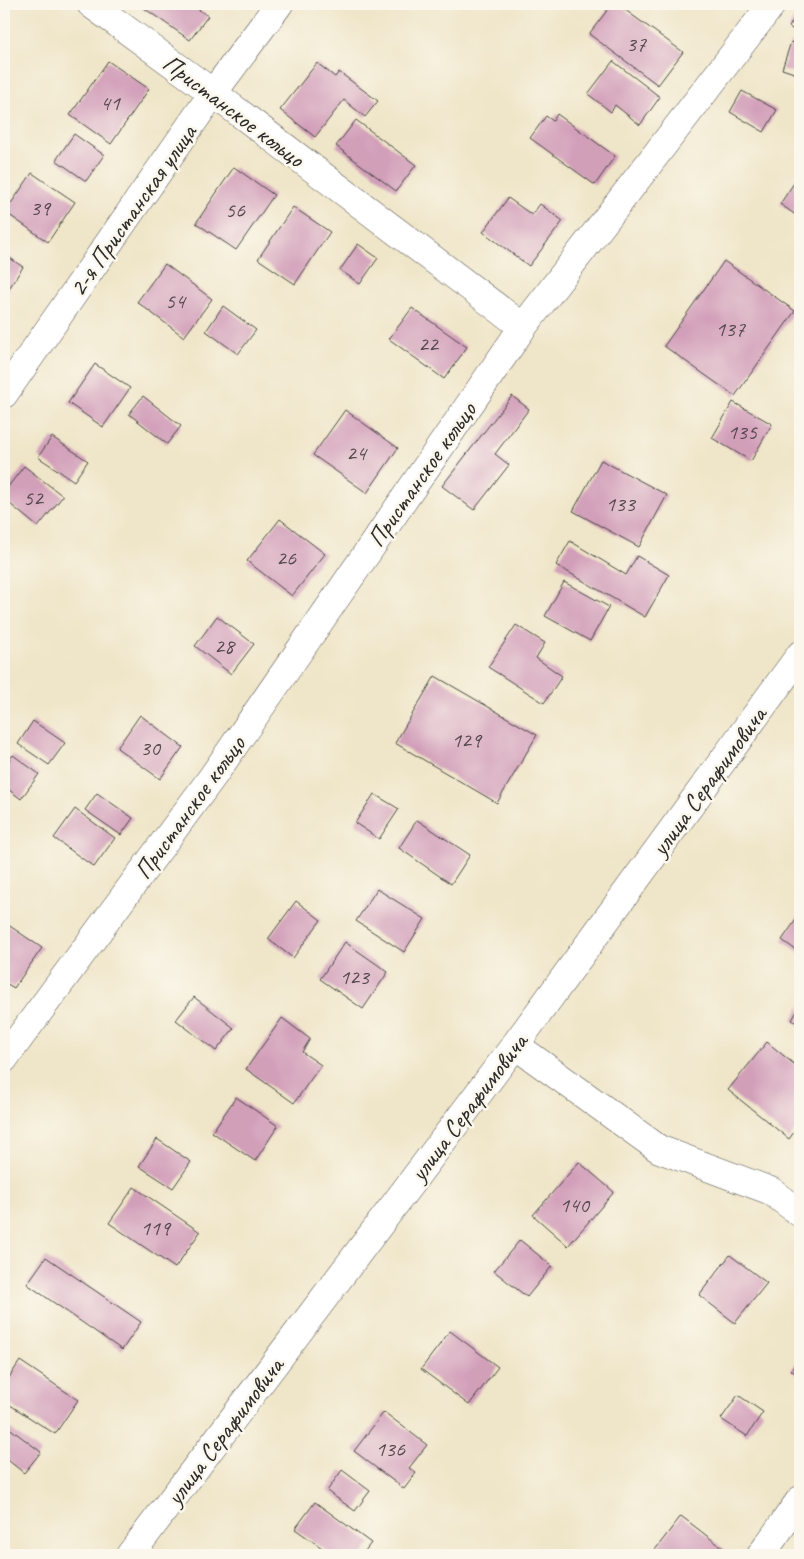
<svg xmlns="http://www.w3.org/2000/svg" width="804" height="1559" viewBox="0 0 804 1559" font-family="Caveat,sans-serif">
  <rect width="100%" height="100%" fill="#fbf7ec"/>
  <filter id="ink" filterUnits="userSpaceOnUse"><feTurbulence type="fractalNoise" baseFrequency=".02" numOctaves="2"/><feDisplacementMap in="SourceGraphic" scale="10" xChannelSelector="R" yChannelSelector="G"/><feConvolveMatrix kernelMatrix="1 2 1 2 8 2 1 2 1" color-interpolation-filters="sRGB"/></filter>
  <filter id="wash" filterUnits="userSpaceOnUse"><feTurbulence type="fractalNoise" baseFrequency=".0096" numOctaves="4" result="noise"/><feDisplacementMap in="SourceGraphic" scale="20" xChannelSelector="R" yChannelSelector="G"/><feGaussianBlur stdDeviation="1.12" result="paint"/><feColorMatrix in="noise" values="0 0 0 0 0 0 0 0 0 0 0 0 0 0 0 0 0 1.4 0 .05"/><feComposite in="paint" operator="in"/></filter>
  <g filter="url(#wash)">
    <rect width="100%" height="100%" fill="#efe5c8"/>
    <g id="blocks">
      <!-- building -->
      <path fill="#d29fb9" d="M 138,4 L 190,4 L 208,16 L 190,40 Z
        M 612,4 L 617,4 L 683,52 L 658,85 L 589,34 Z
        M 800,9 L 800,34 L 789,27 Z
        M 791,42 L 800,45 L 800,75 L 782,69 Z
        M 108,61 L 149,89 L 111,144 L 70,115 Z
        M 613,61 L 660,97 L 640,125 L 615,105 L 611,112 L 588,94 Z
        M 317,63 L 335,77 L 339,72 L 378,101 L 365,117 L 344,100 L 315,137 L 280,110 Z
        M 742,91 L 777,110 L 764,132 L 730,112 Z
        M 557,114 L 615,156 L 595,185 L 530,138 L 546,116 L 553,121 Z
        M 356,120 L 416,165 L 396,191 L 336,146 Z
        M 74,134 L 104,155 L 86,181 L 56,160 Z
        M 234,167 L 274,195 L 236,250 L 196,223 Z
        M 32,173 L 75,202 L 48,242 L 5,212 Z
        M 800,174 L 800,218 L 780,204 Z
        M 508,198 L 532,215 L 540,204 L 563,221 L 529,266 L 483,232 Z
        M 293,207 L 330,232 L 295,284 L 258,259 Z
        M 358,244 L 378,258 L 360,284 L 340,270 Z
        M 4,254 L 23,267 L 4,296 Z
        M 724,261 L 795,311 L 735,396 L 664,346 Z
        M 165,264 L 212,299 L 184,337 L 137,302 Z
        M 223,306 L 256,330 L 238,354 L 206,331 Z
        M 412,308 L 467,347 L 444,379 L 389,339 Z
        M 95,364 L 130,388 L 103,427 L 68,403 Z
        M 143,396 L 181,426 L 167,444 L 129,414 Z
        M 512,396 L 529,409 L 495,454 L 509,465 L 474,510 L 442,486 Z
        M 733,402 L 772,424 L 751,461 L 712,438 Z
        M 345,410 L 398,448 L 367,493 L 313,455 Z
        M 52,437 L 88,461 L 74,481 L 38,457 Z
        M 601,460 L 667,495 L 639,547 L 573,511 Z
        M 24,466 L 63,496 L 38,527 L 4,499 L 4,492 Z
        M 280,519 L 325,554 L 292,596 L 247,561 Z
        M 570,541 L 626,575 L 637,556 L 669,575 L 645,617 L 556,565 Z
        M 564,582 L 609,607 L 590,641 L 545,616 Z
        M 217,616 L 254,644 L 231,674 L 195,646 Z
        M 516,625 L 545,643 L 536,658 L 562,676 L 544,703 L 488,667 Z
        M 435,676 L 537,735 L 497,803 L 395,743 Z
        M 140,715 L 183,747 L 160,779 L 117,748 Z
        M 33,721 L 65,743 L 49,765 L 18,744 Z
        M 13,755 L 39,774 L 21,799 L 4,786 L 4,767 Z
        M 97,793 L 133,818 L 121,835 L 85,810 Z
        M 374,794 L 399,809 L 379,839 L 355,823 Z
        M 75,809 L 115,838 L 94,867 L 54,838 Z
        M 417,820 L 470,855 L 451,884 L 399,848 Z
        M 377,889 L 425,919 L 404,952 L 356,921 Z
        M 296,901 L 321,920 L 293,958 L 268,939 Z
        M 800,914 L 800,953 L 782,940 Z
        M 4,922 L 42,948 L 14,988 L 4,982 Z
        M 345,942 L 388,972 L 363,1009 L 320,979 Z
        M 194,997 L 234,1028 L 216,1051 L 176,1020 Z
        M 800,1006 L 800,1025 L 792,1020 Z
        M 282,1018 L 310,1039 L 302,1052 L 321,1065 L 294,1103 L 246,1069 Z
        M 767,1042 L 800,1069 L 800,1124 L 789,1139 L 728,1090 Z
        M 236,1097 L 278,1126 L 255,1161 L 212,1132 Z
        M 157,1139 L 191,1162 L 173,1188 L 139,1166 Z
        M 579,1162 L 614,1192 L 568,1246 L 533,1215 Z
        M 134,1187 L 200,1232 L 175,1268 L 109,1223 Z
        M 520,1240 L 552,1266 L 527,1297 L 494,1271 Z
        M 730,1255 L 767,1283 L 735,1323 L 699,1295 Z
        M 46,1257 L 141,1322 L 122,1350 L 27,1284 Z
        M 450,1331 L 498,1367 L 469,1405 L 421,1369 Z
        M 800,1358 L 800,1376 L 791,1370 Z
        M 20,1361 L 78,1400 L 55,1434 L 4,1401 L 4,1385 Z
        M 738,1395 L 763,1412 L 747,1436 L 721,1419 Z
        M 384,1412 L 427,1445 L 409,1468 L 416,1473 L 404,1489 L 354,1451 Z
        M 4,1424 L 41,1452 L 24,1473 L 4,1457 Z
        M 342,1470 L 370,1491 L 355,1511 L 327,1491 Z
        M 315,1502 L 371,1543 L 362,1555 L 332,1555 L 295,1529 Z
        M 681,1516 L 728,1552 L 725,1555 L 651,1555 Z"/>
    </g>
  </g>
  <g filter="url(#ink)">
    <use href="#blocks" fill-opacity="0" stroke="#484743" stroke-width="1"/>
    <g fill="none" stroke-linecap="round" stroke-linejoin="round">
      <!-- minor casing -->
      <g stroke="#484743" stroke-width="29">
        <path id="minor" d="M 523,327 L 772,4
          M 4,394 L 213,93 L 279,4
          M 515,1045 L 659,1149 L 771,1191 L 800,1213
          M 4,1059 L 213,776 L 523,327 L 213,93 L 91,4
          M 761,1555 L 800,1500"/>
      </g>
      <!-- tertiary casing -->
      <g stroke="#484743" stroke-width="29">
        <path id="tertiary" d="M 130,1555 L 515,1045 L 800,655"/>
      </g>
      <!-- minor -->
      <use href="#minor" stroke="#fff" stroke-width="28"/>
      <!-- tertiary -->
      <use href="#tertiary" stroke="#fff" stroke-width="28"/>
    </g>
  </g>
  <g text-anchor="middle" stroke-width="5" stroke-linejoin="round" paint-order="stroke">
    <!-- number labels -->
    <g font-size="22" fill="#55484e">
      <text x="636" y="51">37</text>
      <text x="110" y="110">41</text>
      <text x="40" y="215">39</text>
      <text x="235" y="217">56</text>
      <text x="175" y="308">54</text>
      <text x="730" y="336">137</text>
      <text x="428" y="351">22</text>
      <text x="742" y="439">135</text>
      <text x="356" y="460">24</text>
      <text x="33" y="505">52</text>
      <text x="620" y="511">133</text>
      <text x="286" y="565">26</text>
      <text x="224" y="653">28</text>
      <text x="466" y="747">129</text>
      <text x="150" y="755">30</text>
      <text x="354" y="984">123</text>
      <text x="574" y="1212">140</text>
      <text x="155" y="1235">119</text>
      <text x="390" y="1456">136</text>
    </g>
    <!-- street labels -->
    <g font-size="25" fill="#2b2b2b" stroke="#fbf7ec">
      <text transform="translate(234 110) rotate(37)" y="9">Пристанское кольцо</text>
      <text transform="translate(132 210) rotate(-55)" y="9">2-я Пристанская улица</text>
      <text transform="translate(421 474) rotate(-55)" y="9">Пристанское кольцо</text>
      <text transform="translate(708 781) rotate(-54)" y="9">улица Серафимовича</text>
      <text transform="translate(189 807) rotate(-54)" y="9">Пристанское кольцо</text>
      <text transform="translate(468 1107) rotate(-53)" y="9">улица Серафимовича</text>
      <text transform="translate(224 1431) rotate(-53)" y="9">улица Серафимовича</text>
    </g>
  </g>
  <!-- margin -->
  <rect width="804" height="1559" fill="none" stroke="#fbf7ec" stroke-width="20"/>
</svg>
